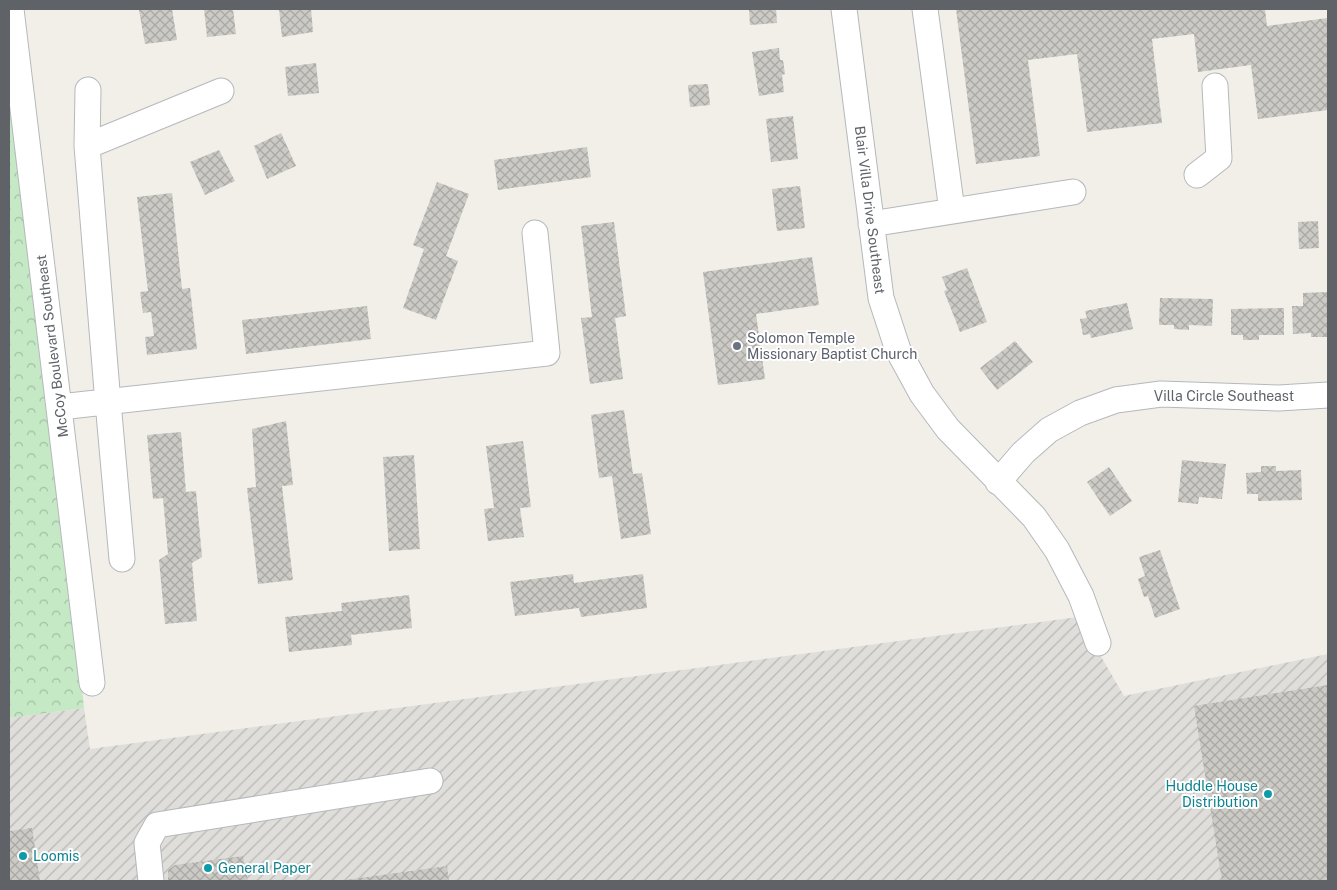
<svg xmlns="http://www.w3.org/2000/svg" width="1337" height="890" viewBox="0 0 1337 890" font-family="'Public Sans',sans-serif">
  <defs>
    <pattern id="industrial-furrows" width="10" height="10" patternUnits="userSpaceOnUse" patternTransform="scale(1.25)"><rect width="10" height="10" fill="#e0deda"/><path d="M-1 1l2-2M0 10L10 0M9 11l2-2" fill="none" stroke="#b9b8b5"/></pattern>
    <pattern id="forest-crowns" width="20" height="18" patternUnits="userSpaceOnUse" patternTransform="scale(1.25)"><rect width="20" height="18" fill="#c5e8c5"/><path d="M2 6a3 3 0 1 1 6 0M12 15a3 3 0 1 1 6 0" fill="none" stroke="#a3c0a4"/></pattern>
    <pattern id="building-cross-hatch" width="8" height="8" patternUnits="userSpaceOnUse" patternTransform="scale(1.25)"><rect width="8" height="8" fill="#cccac5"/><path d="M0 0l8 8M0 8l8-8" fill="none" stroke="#a9a8a4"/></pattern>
  </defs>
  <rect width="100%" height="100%" fill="#f1efe8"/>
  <!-- industrial -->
  <path fill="url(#industrial-furrows)" d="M 1078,617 L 1124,696 L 1328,654 L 1328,881 L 9,881 L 9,718 L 84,708 L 90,749 Z"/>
  <!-- forest -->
  <path fill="url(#forest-crowns)" d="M 9,9 L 25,120 L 84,708 L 9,718 Z"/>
  <!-- building -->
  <path fill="url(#building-cross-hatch)" d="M 151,9 L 172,9 L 177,40 L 145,44 L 139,10 Z
    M 204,9 L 233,9 L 236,34 L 207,37 Z
    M 279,9 L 311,9 L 313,32 L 282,37 Z
    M 749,9 L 776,9 L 777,23 L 750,25 Z
    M 956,9 L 1265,9 L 1267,26 L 1328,18 L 1328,110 L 1258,119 L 1251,65 L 1198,72 L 1194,34 L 1152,39 L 1162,123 L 1087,132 L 1077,54 L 1028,60 L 1040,156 L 976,164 Z
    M 779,48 L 780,60 L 783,60 L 785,74 L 782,75 L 784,92 L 759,96 L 752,52 Z
    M 316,63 L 319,93 L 288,96 L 285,67 Z
    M 708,84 L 710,105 L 690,107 L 688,85 Z
    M 793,116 L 798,159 L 771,162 L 766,119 Z
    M 281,133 L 296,166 L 267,179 L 254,146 Z
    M 587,147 L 591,177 L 498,190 L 494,160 Z
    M 219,150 L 235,181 L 205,195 L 190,162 Z
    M 437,182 L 469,194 L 446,256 L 458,261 L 436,320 L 403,308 L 424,249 L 413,245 Z
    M 800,186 L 805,228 L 777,231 L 772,189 Z
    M 172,193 L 182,289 L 190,288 L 197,349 L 147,355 L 145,337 L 154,336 L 151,312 L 143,313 L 140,292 L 148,291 L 137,197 Z
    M 1318,221 L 1319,248 L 1299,249 L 1298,222 Z
    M 614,222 L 626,316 L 615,318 L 623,379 L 590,384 L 581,318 L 592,317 L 581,226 Z
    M 812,257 L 819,305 L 756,314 L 765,379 L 718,385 L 703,272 Z
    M 967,268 L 987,322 L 960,332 L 944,291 L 947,290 L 942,277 Z
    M 1328,292 L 1328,337 L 1311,337 L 1311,333 L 1293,334 L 1292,306 L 1303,306 L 1303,293 Z
    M 1160,298 L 1213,299 L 1212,326 L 1189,325 L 1189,330 L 1174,329 L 1174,325 L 1159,325 Z
    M 1127,303 L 1133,329 L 1091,338 L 1090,334 L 1083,335 L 1080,319 L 1087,318 L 1085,311 Z
    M 367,306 L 371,339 L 246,354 L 242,320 Z
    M 1284,308 L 1284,335 L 1259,335 L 1259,340 L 1243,340 L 1243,335 L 1231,335 L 1231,309 Z
    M 1015,341 L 1033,362 L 997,390 L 980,368 Z
    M 624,410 L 633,474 L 642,473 L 651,534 L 621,539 L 612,476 L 599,478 L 591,415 Z
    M 286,421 L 293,485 L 282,486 L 293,580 L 258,584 L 247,488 L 256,487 L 252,429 Z
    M 181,432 L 186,492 L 196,491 L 202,557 L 192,563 L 197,621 L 165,624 L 159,560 L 168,554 L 163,498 L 153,499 L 147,435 Z
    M 523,441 L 531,507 L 520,508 L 524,537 L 488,541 L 484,509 L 494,508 L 486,446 Z
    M 414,455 L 420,549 L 389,551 L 383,457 Z
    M 1182,460 L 1226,464 L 1222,499 L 1199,497 L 1198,504 L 1178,502 Z
    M 1261,466 L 1276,466 L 1276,471 L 1301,470 L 1302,500 L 1258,501 L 1258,494 L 1247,494 L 1246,473 L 1261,472 Z
    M 1109,467 L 1132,501 L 1110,516 L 1087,482 Z
    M 1160,550 L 1180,609 L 1155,618 L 1148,596 L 1144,597 L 1138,579 L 1145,576 L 1139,557 Z
    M 573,574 L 574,583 L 643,574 L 647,608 L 581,617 L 579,608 L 515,616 L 510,582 Z
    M 409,595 L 412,628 L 351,635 L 352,645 L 289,652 L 285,617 L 342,611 L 341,603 Z
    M 1328,685 L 1328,881 L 1222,881 L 1194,706 Z
    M 32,828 L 40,881 L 9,881 L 9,831 Z
    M 243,856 L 248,881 L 168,881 L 168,870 L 175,865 Z
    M 447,866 L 449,881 L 346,881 L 346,880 Z"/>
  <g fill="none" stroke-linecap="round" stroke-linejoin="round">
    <!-- minor casing -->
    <g stroke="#b5b8bc" stroke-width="27">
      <path id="minor" d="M 11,9 L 92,683
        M 844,9 L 881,298 L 898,350 L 922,394 L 948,429 L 1034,517 L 1057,550 L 1081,596 L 1098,643
        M 925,9 L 952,211
        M 88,90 L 87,146 L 107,391 L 122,559
        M 87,146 L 221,91
        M 1197,175 L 1219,158 L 1215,86
        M 871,224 L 1073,192
        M 60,407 L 547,353 L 535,233
        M 998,482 L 1023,453 L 1049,430 L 1080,413 L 1116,400 L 1161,394 L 1279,398 L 1328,395
        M 151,881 L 147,843 L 157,825 L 430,781"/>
    </g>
    <!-- minor -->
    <use href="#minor" stroke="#fff" stroke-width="25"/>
  </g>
  <!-- markers -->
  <circle fill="#6b7280" stroke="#fff" stroke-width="2" cx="737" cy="346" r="5"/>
  <g fill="#0f9aa8" stroke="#fff" stroke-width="2">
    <circle cx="1268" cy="794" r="5"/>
    <circle cx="23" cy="856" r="5"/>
    <circle cx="208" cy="868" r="5"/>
  </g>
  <g text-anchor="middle" stroke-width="4" stroke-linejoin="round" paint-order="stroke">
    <!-- street labels -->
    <g font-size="14" fill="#5f6368" stroke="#fff">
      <text transform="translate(870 210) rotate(83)" y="5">Blair Villa Drive Southeast</text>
      <text transform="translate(52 346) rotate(-97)" y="5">McCoy Boulevard Southeast</text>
      <text x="1224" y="401">Villa Circle Southeast</text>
    </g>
    <!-- worship labels -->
    <g font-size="14" fill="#5b616d" stroke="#fff" text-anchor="start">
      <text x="747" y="343">Solomon Temple<tspan x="747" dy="16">Missionary Baptist Church</tspan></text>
    </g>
    <!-- culture labels -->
    <g font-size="14" fill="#0d838f" stroke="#fff" text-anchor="start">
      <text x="1258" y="791" text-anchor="end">Huddle House<tspan x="1258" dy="16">Distribution</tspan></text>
      <text x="33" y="861">Loomis</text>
      <text x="218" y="873">General Paper</text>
    </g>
  </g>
  <!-- border -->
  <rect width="1337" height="890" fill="none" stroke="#5f6368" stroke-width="20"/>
</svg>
